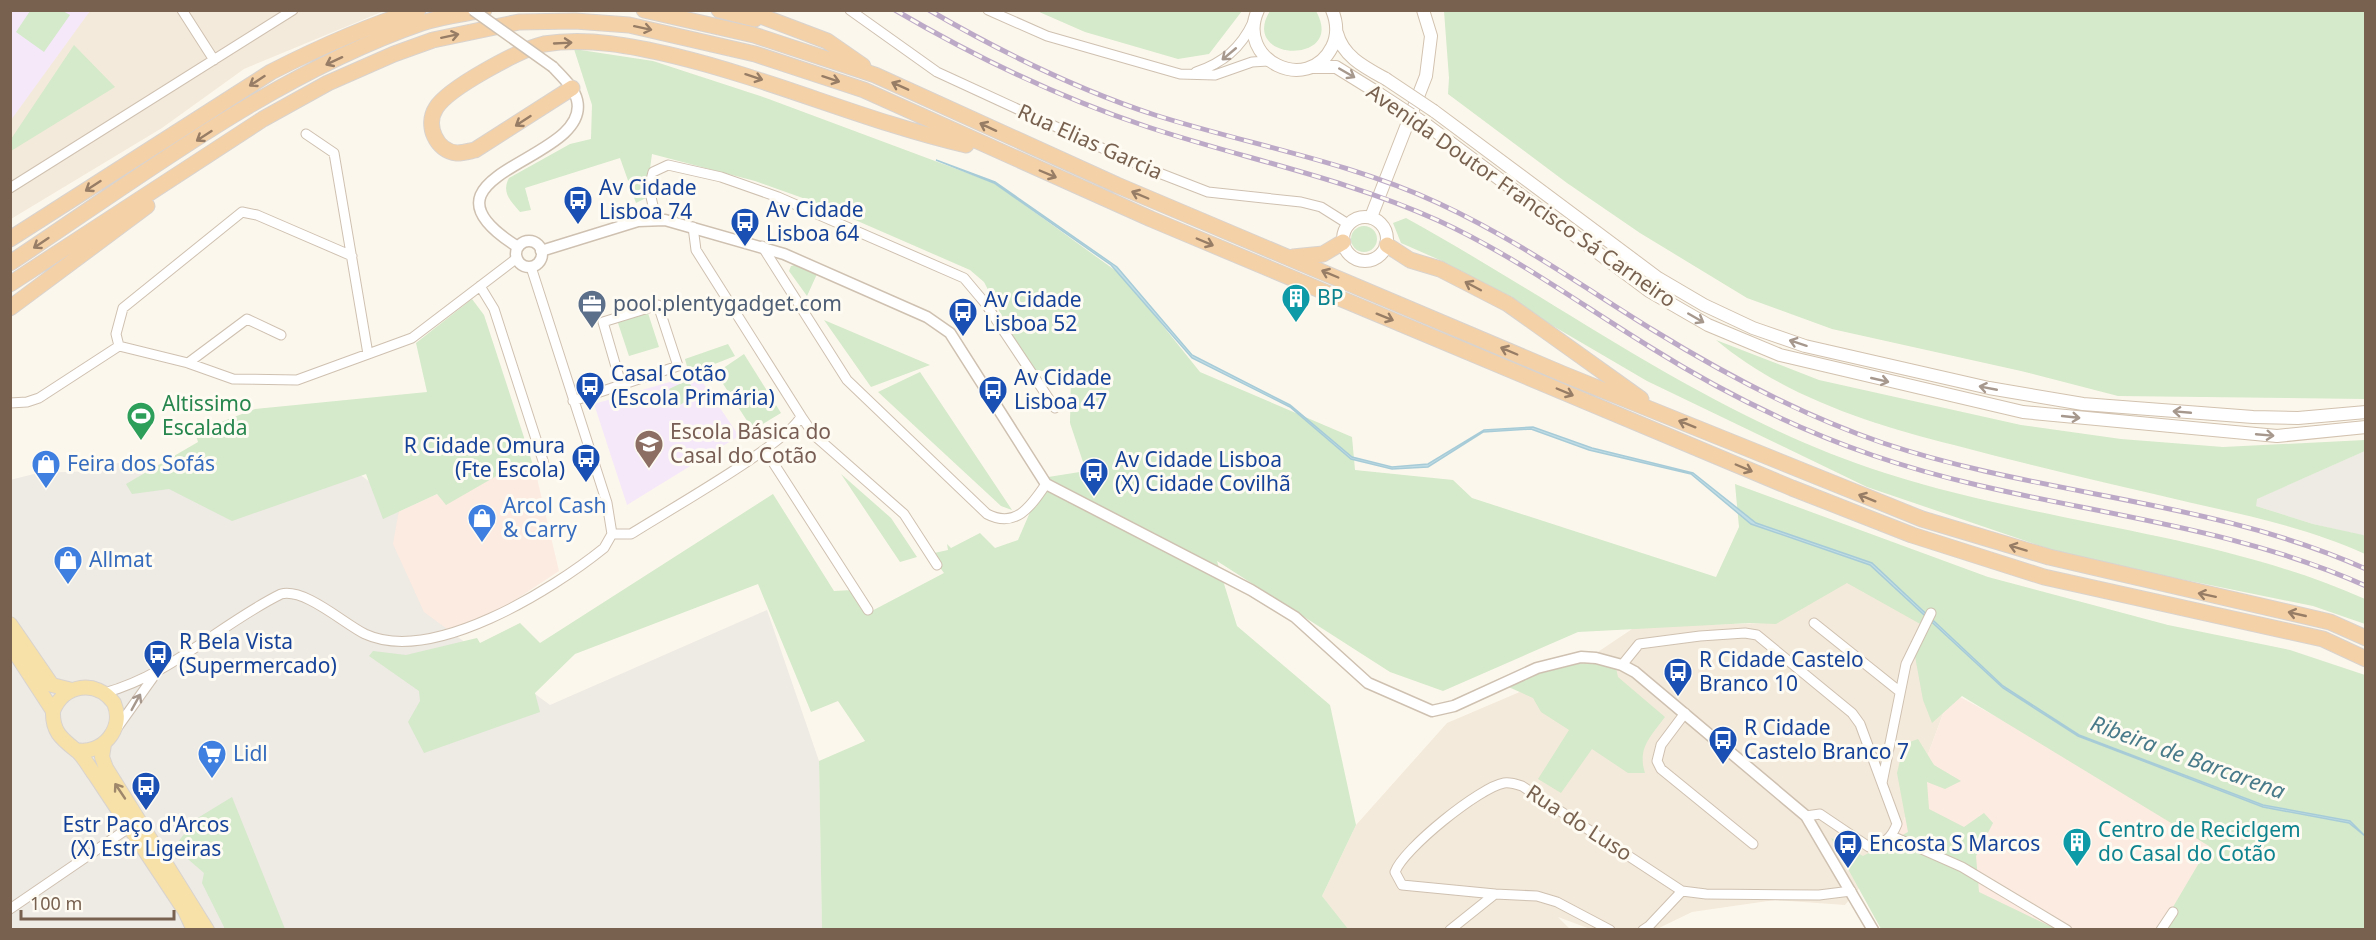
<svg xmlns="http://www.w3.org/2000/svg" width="2376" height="940" viewBox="0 0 2376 940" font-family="'Noto Sans',sans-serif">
  <rect width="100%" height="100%" fill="#fcf7ec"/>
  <!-- residential -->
  <path fill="#f4eadb" d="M 11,11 L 384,11 L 244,69 L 162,128 L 11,219 Z
    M 1845,574 L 1922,620 L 1951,692 L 1893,849 L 1845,905 L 1775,900 L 1692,912 L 1657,929 L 1590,929 L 1558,917 L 1570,929 L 1348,930 L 1322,896 L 1356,825 L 1447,723 L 1571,670 L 1635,627 L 1764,623 Z"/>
  <!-- commercial -->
  <path fill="#fcebe1" d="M 521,462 L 536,474 L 559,571 L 500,610 L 472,623 L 410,637 L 383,519 L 437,494 L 446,504 Z
    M 1951,692 L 2223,840 L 2181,930 L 2038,929 L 1893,849 Z"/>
  <!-- industrial -->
  <path fill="#eeeae4" d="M 2365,451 L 2365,536 L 2313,524 L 2256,506 L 2256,499 Z
    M 333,455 L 400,504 L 393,544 L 424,612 L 550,705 L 767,610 L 819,761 L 822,929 L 11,929 L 10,480 L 38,473 L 94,471 L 117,463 L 239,468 Z"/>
  <!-- education -->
  <path fill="#f5e8f9" d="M 11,11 L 90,11 L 11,120 Z
    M 697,374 L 739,436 L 627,505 L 594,404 Z"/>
  <!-- green -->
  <path fill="#d4eaca" d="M 30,11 L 63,11 L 70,15 L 44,52 L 16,32 Z
    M 1037,11 L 1242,11 L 1209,54 L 1178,59 L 1085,32 Z
    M 1270,11 L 1316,11 C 1347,66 1238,62 1270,11 Z
    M 1444,11 L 2365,11 L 2365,399 L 2118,396 L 2021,371 L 1832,329 L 1747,298 L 1640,233 L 1567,183 L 1448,94 L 1449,78 Z
    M 74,45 L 115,87 L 11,151 L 11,139 Z
    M 574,49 L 653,61 L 766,98 L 994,183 L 1123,276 L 1200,372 L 1352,437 L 1355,470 L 1453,480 L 1472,498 L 1716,577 L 1739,527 L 1735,484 L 1988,577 L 2168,625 L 2290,650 L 2365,675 L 2365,929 L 2160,929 L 2209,846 L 1962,696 L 1932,723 L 1923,700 L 1913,645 L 1922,625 L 1847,583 L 1776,624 L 1750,623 L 1578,632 L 1443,691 L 1390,672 L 1217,561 L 1237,626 L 1330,705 L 1356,825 L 1322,896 L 1348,929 L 822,929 L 819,761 L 865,741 L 838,701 L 811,712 L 758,584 L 575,654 L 535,693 L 540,712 L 424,753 L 408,722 L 420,701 L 419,691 L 369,656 L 373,651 L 406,655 L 477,638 L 480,643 L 520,623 L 540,643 L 773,494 L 834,591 L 853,590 L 866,614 L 944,573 L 930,554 L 948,550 L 947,544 L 951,548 L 980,533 L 995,548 L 1018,540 L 1037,496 L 1042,478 L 1086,471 L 1070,423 L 1071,373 L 1030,370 L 984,282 L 970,270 L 814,202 L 755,181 L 652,154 L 646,198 L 636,203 L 620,158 L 525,188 L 531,210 L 520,212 C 511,201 501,193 509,178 L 570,144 L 591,139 L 592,105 Z
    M 1406,218 C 1564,305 1712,418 1885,473 C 2043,524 2214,532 2365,599 L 2365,624 L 2313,606 L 2073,557 L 1867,487 L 1647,381 L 1442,261 L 1401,243 L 1393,223 Z
    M1351 239a13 13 0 1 1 26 0a13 13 0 1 1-26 0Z
    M 795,265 L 817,274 L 807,296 L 789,271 L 791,266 Z
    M 472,299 L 484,315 L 536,474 L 521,462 L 446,505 L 437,494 L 383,519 L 366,474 L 232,521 L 169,489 L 132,494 L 126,484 L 198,442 L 195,432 L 255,409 L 427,392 L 416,343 Z
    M 647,310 L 659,347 L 629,356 L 617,320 Z
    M 824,320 L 930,365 L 871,387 Z
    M 1716,340 L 1819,380 L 2021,425 L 2121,439 L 2223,447 L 2365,440 L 2365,451 L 2257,499 L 2256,506 L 2313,524 L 2363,535 L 2365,536 L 2365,554 C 2311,529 2250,516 2192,503 C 2112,484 2033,466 1954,445 C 1870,424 1783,396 1716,340 Z
    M 728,344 L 735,356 L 689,374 L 685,359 Z
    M 744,354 L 781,413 L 753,430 L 716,373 Z
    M 920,372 L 1012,510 L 1001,506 L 878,392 Z
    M 688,380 L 696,395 L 680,405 L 669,389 Z
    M 841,474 L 891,518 L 917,557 L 900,562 Z
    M 1579,661 L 1616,668 L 1618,677 L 1665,717 C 1651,736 1637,748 1645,773 L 1628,773 L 1592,749 L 1561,793 L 1538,779 L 1569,730 L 1541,712 L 1533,698 L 1504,685 L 1521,677 Z
    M 1918,739 L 1934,765 L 1961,781 L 1945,789 L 1927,782 L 1929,809 L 1964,827 L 1984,813 L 1993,823 L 1976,856 L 1979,892 L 2056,929 L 1881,929 L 1831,838 L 1863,856 L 1908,832 L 1897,773 L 1904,744 Z
    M 232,797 L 285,929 L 225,929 L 202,883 L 204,873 L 174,847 L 196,819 Z"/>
  <!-- water -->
  <path fill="#c0dde6" stroke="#a7ccd8" stroke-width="1.5" d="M 936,160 L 995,182 L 1117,267 L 1192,355 L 1290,405 L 1352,457 L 1392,467 L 1428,464 L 1484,430 L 1533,427 L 1592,448 L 1693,473 L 1756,523 L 1872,563 L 2003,686 L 2079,735 L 2263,805 L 2350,821 L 2365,836 L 2349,823 L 2263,807 L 2078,736 L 2003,688 L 1870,565 L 1751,524 L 1691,474 L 1589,450 L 1531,429 L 1483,432 L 1428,467 L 1392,469 L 1351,459 L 1290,407 L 1192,358 L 1111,265 L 994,183 Z"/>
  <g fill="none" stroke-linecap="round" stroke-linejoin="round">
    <!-- minor casing -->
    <g stroke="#cfc1b1" stroke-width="11">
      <path id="minor" d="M 182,10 L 214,60
        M 850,10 L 937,72 L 1141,166 L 1208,192 L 1301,202 L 1321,207 L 1348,224
        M 988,10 L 1047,36 L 1180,74 L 1215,75 L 1252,62 L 1268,61
        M 1196,72 C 1223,63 1241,48 1253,22
        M 306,134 L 334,153 L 368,354
        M 10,188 L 293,10
        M 656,219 L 649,188 L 653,172 L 668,165 L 721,177 L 778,197 L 964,278 L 985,303 L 1055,408
        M 762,246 L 847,380 L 987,514 C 1016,529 1031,506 1046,484
        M 480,286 L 494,309 L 546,470
        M 119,346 L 188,363 L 233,379 L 297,380 L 412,338 L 517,258
        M 119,346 L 116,334 L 123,308 L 242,212 L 257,215 L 352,256
        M 188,363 L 247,319 L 281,335
        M 573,401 L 678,366 L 658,305 L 603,322 L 621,384
        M 10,403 L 27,402 L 39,398 L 119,346
        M 801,416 L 814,435 L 904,514 L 937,565
        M 765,450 L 868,610
        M 612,534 L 631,534 C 662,514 791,441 801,416 L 696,250 L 693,227
        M 1814,623 L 1899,691
        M 1622,665 L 1639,644 L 1700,636 L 1745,633 L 1757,635 L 1852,713 L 1860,724 L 1897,824 C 1891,839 1885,843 1869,847 L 1820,814 L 1806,816
        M 104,693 C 171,675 220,624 281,594 C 305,588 343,623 365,634 C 432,665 552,590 604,548 L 612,534 L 607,503 L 531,267
        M 1685,713 L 1661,745 L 1657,761 L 1661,769 L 1753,844
        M 117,728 L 154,676
        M 1882,783 L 1906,664 L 1931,613
        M 1892,836 L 1962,867 L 2067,930
        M 1495,894 L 1402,885 L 1395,872 C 1403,849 1480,787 1504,783 C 1510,782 1516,784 1522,786 L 1682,891 L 1706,894 L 1819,895 L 1851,891
        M 10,909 L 130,827
        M 1450,930 L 1495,894 L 1537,896 L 1557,902 L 1610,930
        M 1643,930 L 1649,926 L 1682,891
        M 2161,930 L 2173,912"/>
    </g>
    <!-- tertiary casing -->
    <g stroke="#cfc1b1" stroke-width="13">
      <path id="tertiary" d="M516 254a13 13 0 1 1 26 0a13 13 0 1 1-26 0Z
        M 518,247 C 399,173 592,162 577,100 C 574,87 561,76 553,67
        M 541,251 L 638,221 L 665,220 L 784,254 L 927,317 L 950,333 L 1046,484 L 1251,590 L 1295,617 L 1368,683 L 1432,711 L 1454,706 L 1537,668 L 1581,657 L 1596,658 L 1622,665 L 1635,672 L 1806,816 L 1873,930"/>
    </g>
    <!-- secondary casing -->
    <g stroke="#d2c2af" stroke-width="14">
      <path id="secondary" d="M 1258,10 C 1235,60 1308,95 1332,47 C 1338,35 1337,22 1332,10
        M 1337,33 C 1343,57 1366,68 1386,79
        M 1312,67 L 1336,67 L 1378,93
        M 1434,111 L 1658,278 L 1704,305 L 1753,328 L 1805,346 L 1989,388 L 2083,404 L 2253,417 L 2298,418 L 2366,412
        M 1427,125 L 1649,291 L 1708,325 L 1780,355 L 2023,412 L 2277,436 L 2366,427
        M1343 239a22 22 0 1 1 44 0a22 22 0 1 1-44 0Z
        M 1371,217 L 1426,76 L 1431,36 L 1423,10"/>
    </g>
    <!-- primary casing -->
    <g stroke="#d9d3ce" stroke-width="16">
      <path id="primary" d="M 10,624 L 52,685 L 72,690
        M 10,645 L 53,711
        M 104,744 L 102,757 L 106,768 L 207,930
        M 76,750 C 102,755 125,729 114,703 C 96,679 64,684 53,711 C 52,732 62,739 77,751 C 84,757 89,767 95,775 L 185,911 L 194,930"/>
    </g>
    <!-- trunk casing -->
    <g stroke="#d9d3ce" stroke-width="17">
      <path id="trunk" d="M 644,10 L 754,35 L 875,75 L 1117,185 L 1563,374 L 1922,519 L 2049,557 L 2330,622 L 2366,638
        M 719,10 L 755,19
        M 745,10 L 827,41 L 863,66
        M 572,88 L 475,150 C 470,151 463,153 457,153 C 436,151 425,125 436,108 C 448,88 521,49 544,44 C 588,37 633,46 675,56 C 774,80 867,122 966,145
        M 10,239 L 271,72 C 318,48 367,26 418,10
        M 1387,245 L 1410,260 L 1440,269 L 1508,304 L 1641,399
        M 1293,257 L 1323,254 L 1343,242
        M 10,263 C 140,177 274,74 422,23 C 442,16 464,14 484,10
        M 10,284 L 263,119 L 328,83 L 394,54 L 433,40 L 519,22 L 575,21 L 629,25 L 755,54 L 864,90 L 1151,219 L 1792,488 L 1912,535 L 2044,577 L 2323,639 L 2366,659
        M 10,308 L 147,206"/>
    </g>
    <!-- minor -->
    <use href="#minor" stroke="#fff" stroke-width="9"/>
    <!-- tertiary -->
    <use href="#tertiary" stroke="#fff" stroke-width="10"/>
    <!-- secondary -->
    <use href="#secondary" stroke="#fff" stroke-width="12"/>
    <!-- primary -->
    <use href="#primary" stroke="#f7e1a8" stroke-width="14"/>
    <!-- trunk -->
    <use href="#trunk" stroke="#f5d1a7" stroke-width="15"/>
    <!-- rail casing -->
    <g stroke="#bca9c7" stroke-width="5">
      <path id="rail" d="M 895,10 C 975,57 1060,98 1148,127 C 1245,159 1344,178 1437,220 C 1512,254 1580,304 1650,347 C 1720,391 1794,428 1872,455 C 2033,511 2209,515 2366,586
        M 929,10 C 1001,52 1076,89 1155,115 C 1250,145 1347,161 1438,203 C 1514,238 1582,286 1653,330 C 1726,375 1801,415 1883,443 C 2041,496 2213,500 2366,569"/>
    </g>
    <!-- rail -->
    <use href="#rail" stroke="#fefbf3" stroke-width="3" stroke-dasharray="9" stroke-linecap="butt"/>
    <!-- tertiary-bridge casing -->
    <g stroke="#cfc1b1" stroke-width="13" stroke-linecap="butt">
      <path id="tertiary-bridge" d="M 473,10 L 553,67"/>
    </g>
    <!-- secondary-bridge casing -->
    <g stroke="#d2c2af" stroke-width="14" stroke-linecap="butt">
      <path id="secondary-bridge" d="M 1386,79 L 1434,111
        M 1378,93 L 1427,125"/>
    </g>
    <!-- tertiary-bridge -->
    <use href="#tertiary-bridge" stroke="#fff" stroke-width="10"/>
    <!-- secondary-bridge -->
    <use href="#secondary-bridge" stroke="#fff" stroke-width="12"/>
  </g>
  <!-- one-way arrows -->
  <defs><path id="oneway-shaft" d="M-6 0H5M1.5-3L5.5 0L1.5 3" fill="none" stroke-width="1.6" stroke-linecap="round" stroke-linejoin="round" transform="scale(1.5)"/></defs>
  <g stroke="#977d65">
    <use href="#oneway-shaft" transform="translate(643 28) rotate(12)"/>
    <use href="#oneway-shaft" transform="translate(450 36) rotate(-12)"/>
    <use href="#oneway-shaft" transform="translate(563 43) rotate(-3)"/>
    <use href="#oneway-shaft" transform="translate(334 61) rotate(155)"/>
    <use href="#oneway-shaft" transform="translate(754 77) rotate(18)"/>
    <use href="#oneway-shaft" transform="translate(831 79) rotate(18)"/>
    <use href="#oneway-shaft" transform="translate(257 81) rotate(147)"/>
    <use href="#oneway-shaft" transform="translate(900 86) rotate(-156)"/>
    <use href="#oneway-shaft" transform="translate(523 121) rotate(147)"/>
    <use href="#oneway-shaft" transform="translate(988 127) rotate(-155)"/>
    <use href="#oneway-shaft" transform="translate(204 136) rotate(147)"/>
    <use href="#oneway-shaft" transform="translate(1048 174) rotate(23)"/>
    <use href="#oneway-shaft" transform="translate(93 186) rotate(147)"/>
    <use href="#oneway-shaft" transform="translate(1140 195) rotate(-157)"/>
    <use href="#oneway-shaft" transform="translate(1205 242) rotate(23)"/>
    <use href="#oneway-shaft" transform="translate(41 243) rotate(146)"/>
    <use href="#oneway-shaft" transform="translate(1330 274) rotate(-157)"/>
    <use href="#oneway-shaft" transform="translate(1473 286) rotate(-152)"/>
    <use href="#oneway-shaft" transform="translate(1385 317) rotate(22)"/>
    <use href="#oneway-shaft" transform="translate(1509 351) rotate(-157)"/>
    <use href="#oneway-shaft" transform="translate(1565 392) rotate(23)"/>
    <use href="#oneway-shaft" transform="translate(1687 424) rotate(-158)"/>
    <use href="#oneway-shaft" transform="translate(1744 468) rotate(23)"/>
    <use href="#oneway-shaft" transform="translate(1867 498) rotate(-158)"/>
    <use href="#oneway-shaft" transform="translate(2018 548) rotate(-163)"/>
    <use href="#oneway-shaft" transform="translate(2207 595) rotate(-168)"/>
    <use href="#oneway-shaft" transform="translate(2297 614) rotate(-167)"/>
  </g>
  <g stroke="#a7988d">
    <use href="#oneway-shaft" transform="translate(1229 54) rotate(140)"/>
    <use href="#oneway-shaft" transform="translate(1347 73) rotate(30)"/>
    <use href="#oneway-shaft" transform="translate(1696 318) rotate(30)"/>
    <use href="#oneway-shaft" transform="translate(1798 343) rotate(-162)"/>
    <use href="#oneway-shaft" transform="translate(1880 380) rotate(13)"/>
    <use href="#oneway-shaft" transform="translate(1988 388) rotate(-169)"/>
    <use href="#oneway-shaft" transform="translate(2182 412) rotate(-175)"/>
    <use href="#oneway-shaft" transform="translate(2071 417) rotate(6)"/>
    <use href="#oneway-shaft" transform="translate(2265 435) rotate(5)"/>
    <use href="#oneway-shaft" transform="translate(136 702) rotate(-61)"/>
  </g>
  <use stroke="#9e876a" href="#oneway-shaft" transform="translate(120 791) rotate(-124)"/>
  <!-- icons -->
  <defs>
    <g id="bus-pin" transform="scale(1.5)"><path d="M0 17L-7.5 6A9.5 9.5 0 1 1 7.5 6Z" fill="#1a4fb4" stroke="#fefbf3"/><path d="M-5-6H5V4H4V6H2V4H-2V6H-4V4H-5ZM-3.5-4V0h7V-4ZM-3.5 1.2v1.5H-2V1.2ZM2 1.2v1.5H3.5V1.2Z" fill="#fff"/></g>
    <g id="building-pin" transform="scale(1.5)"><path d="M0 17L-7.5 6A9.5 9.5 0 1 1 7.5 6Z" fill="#0f9aa8" stroke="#fefbf3"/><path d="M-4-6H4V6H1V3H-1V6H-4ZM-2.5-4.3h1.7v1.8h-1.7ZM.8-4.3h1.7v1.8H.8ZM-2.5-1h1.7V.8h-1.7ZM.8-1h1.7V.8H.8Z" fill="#fff"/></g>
    <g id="office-pin" transform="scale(1.5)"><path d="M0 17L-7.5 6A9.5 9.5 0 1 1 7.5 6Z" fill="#5c6f8a" stroke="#fefbf3"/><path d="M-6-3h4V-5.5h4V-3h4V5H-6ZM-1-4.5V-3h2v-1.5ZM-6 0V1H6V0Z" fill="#fff"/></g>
    <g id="stadium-pin" transform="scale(1.5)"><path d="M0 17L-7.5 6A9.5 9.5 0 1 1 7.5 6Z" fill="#2e9e5b" stroke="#fefbf3"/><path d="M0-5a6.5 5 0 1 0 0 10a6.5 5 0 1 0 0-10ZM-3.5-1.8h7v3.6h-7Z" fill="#fff"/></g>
    <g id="school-pin" transform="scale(1.5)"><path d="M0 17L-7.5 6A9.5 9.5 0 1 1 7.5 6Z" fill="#8d6e63" stroke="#fefbf3"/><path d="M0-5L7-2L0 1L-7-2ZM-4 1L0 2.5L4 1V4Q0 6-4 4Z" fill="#fff"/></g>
    <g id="shop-pin" transform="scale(1.5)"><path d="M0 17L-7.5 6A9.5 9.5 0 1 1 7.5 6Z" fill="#3f7fe0" stroke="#fefbf3"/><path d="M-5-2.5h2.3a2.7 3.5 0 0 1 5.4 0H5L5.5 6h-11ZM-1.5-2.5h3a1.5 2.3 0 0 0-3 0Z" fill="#fff"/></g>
    <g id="supermarket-pin" transform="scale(1.5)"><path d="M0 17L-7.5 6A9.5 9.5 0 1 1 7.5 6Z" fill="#3f7fe0" stroke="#fefbf3"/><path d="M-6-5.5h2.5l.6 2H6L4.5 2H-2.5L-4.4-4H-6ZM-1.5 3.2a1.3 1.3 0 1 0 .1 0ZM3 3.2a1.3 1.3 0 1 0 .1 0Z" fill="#fff"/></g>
  </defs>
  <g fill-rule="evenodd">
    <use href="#bus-pin" x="578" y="200"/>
    <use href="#bus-pin" x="745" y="222"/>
    <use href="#building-pin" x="1296" y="298"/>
    <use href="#office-pin" x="592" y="304"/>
    <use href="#bus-pin" x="963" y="312"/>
    <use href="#bus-pin" x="590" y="386"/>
    <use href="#bus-pin" x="993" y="390"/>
    <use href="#stadium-pin" x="141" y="416"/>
    <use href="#school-pin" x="649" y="444"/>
    <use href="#bus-pin" x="586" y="458"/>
    <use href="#shop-pin" x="46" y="464"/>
    <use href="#bus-pin" x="1094" y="472"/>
    <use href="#shop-pin" x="482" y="518"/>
    <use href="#shop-pin" x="68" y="560"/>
    <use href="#bus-pin" x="158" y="654"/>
    <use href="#bus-pin" x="1678" y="672"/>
    <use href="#bus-pin" x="1723" y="740"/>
    <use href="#supermarket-pin" x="212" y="754"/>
    <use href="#bus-pin" x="146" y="786"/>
    <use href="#building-pin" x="2077" y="842"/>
    <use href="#bus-pin" x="1848" y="844"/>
  </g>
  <g text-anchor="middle" stroke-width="6" stroke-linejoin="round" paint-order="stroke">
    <!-- street labels -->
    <g font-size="21" fill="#78614f" stroke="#fefbf3">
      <text transform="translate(1090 142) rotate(24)" y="7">Rua Elias Garcia</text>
      <text transform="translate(1521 196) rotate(35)" y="7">Avenida Doutor Francisco Sá Carneiro</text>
      <text transform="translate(1579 823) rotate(33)" y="7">Rua do Luso</text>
    </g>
    <!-- transit labels -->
    <g font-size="21" fill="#164399" stroke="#fefbf3" text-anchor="start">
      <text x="599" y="195">Av Cidade<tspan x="599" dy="24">Lisboa 74</tspan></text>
      <text x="766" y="217">Av Cidade<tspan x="766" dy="24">Lisboa 64</tspan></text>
      <text x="984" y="307">Av Cidade<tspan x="984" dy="24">Lisboa 52</tspan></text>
      <text x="611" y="381">Casal Cotão<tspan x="611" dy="24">(Escola Primária)</tspan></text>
      <text x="1014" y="385">Av Cidade<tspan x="1014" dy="24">Lisboa 47</tspan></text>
      <text x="565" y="453" text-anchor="end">R Cidade Omura<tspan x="565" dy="24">(Fte Escola)</tspan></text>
      <text x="1115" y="467">Av Cidade Lisboa<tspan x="1115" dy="24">(X) Cidade Covilhã</tspan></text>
      <text x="179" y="649">R Bela Vista<tspan x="179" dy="24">(Supermercado)</tspan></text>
      <text x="1699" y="667">R Cidade Castelo<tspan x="1699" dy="24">Branco 10</tspan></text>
      <text x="1744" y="735">R Cidade<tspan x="1744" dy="24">Castelo Branco 7</tspan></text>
      <text x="146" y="832" text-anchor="middle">Estr Paço d'Arcos<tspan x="146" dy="24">(X) Estr Ligeiras</tspan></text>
      <text x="1869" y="851">Encosta S Marcos</text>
    </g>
    <!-- culture labels -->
    <g font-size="21" fill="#0d838f" stroke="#fefbf3" text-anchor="start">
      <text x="1317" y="305">BP</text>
      <text x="2098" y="837">Centro de Reciclgem<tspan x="2098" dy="24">do Casal do Cotão</tspan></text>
    </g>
    <!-- service labels -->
    <g font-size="21" fill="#4e5e75" stroke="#fefbf3" text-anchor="start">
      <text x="613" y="311">pool.plentygadget.com</text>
    </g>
    <!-- leisure labels -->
    <g font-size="21" fill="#27864d" stroke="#fefbf3" text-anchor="start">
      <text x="162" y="411">Altissimo<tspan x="162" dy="24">Escalada</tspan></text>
    </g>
    <!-- education labels -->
    <g font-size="21" fill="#785e54" stroke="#fefbf3" text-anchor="start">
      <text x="670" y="439">Escola Básica do<tspan x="670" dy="24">Casal do Cotão</tspan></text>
    </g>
    <!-- shop labels -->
    <g font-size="21" fill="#366cbe" stroke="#fefbf3" text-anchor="start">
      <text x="67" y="471">Feira dos Sofás</text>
      <text x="503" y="513">Arcol Cash<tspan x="503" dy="24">&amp; Carry</tspan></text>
      <text x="89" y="567">Allmat</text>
      <text x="233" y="761">Lidl</text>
    </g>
    <!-- water labels -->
    <g font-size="22" font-style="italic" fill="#487a8a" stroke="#fefbf3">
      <text transform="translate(2188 757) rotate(20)" y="8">Ribeira de Barcarena</text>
    </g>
  </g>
  <!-- border -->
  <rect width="2376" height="940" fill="none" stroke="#78614f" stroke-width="24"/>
  <!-- scale -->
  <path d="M21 910v9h153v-9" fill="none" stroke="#78614f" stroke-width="3"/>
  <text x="30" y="910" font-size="18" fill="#78614f" stroke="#fefbf3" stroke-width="4.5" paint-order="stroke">100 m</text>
</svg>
